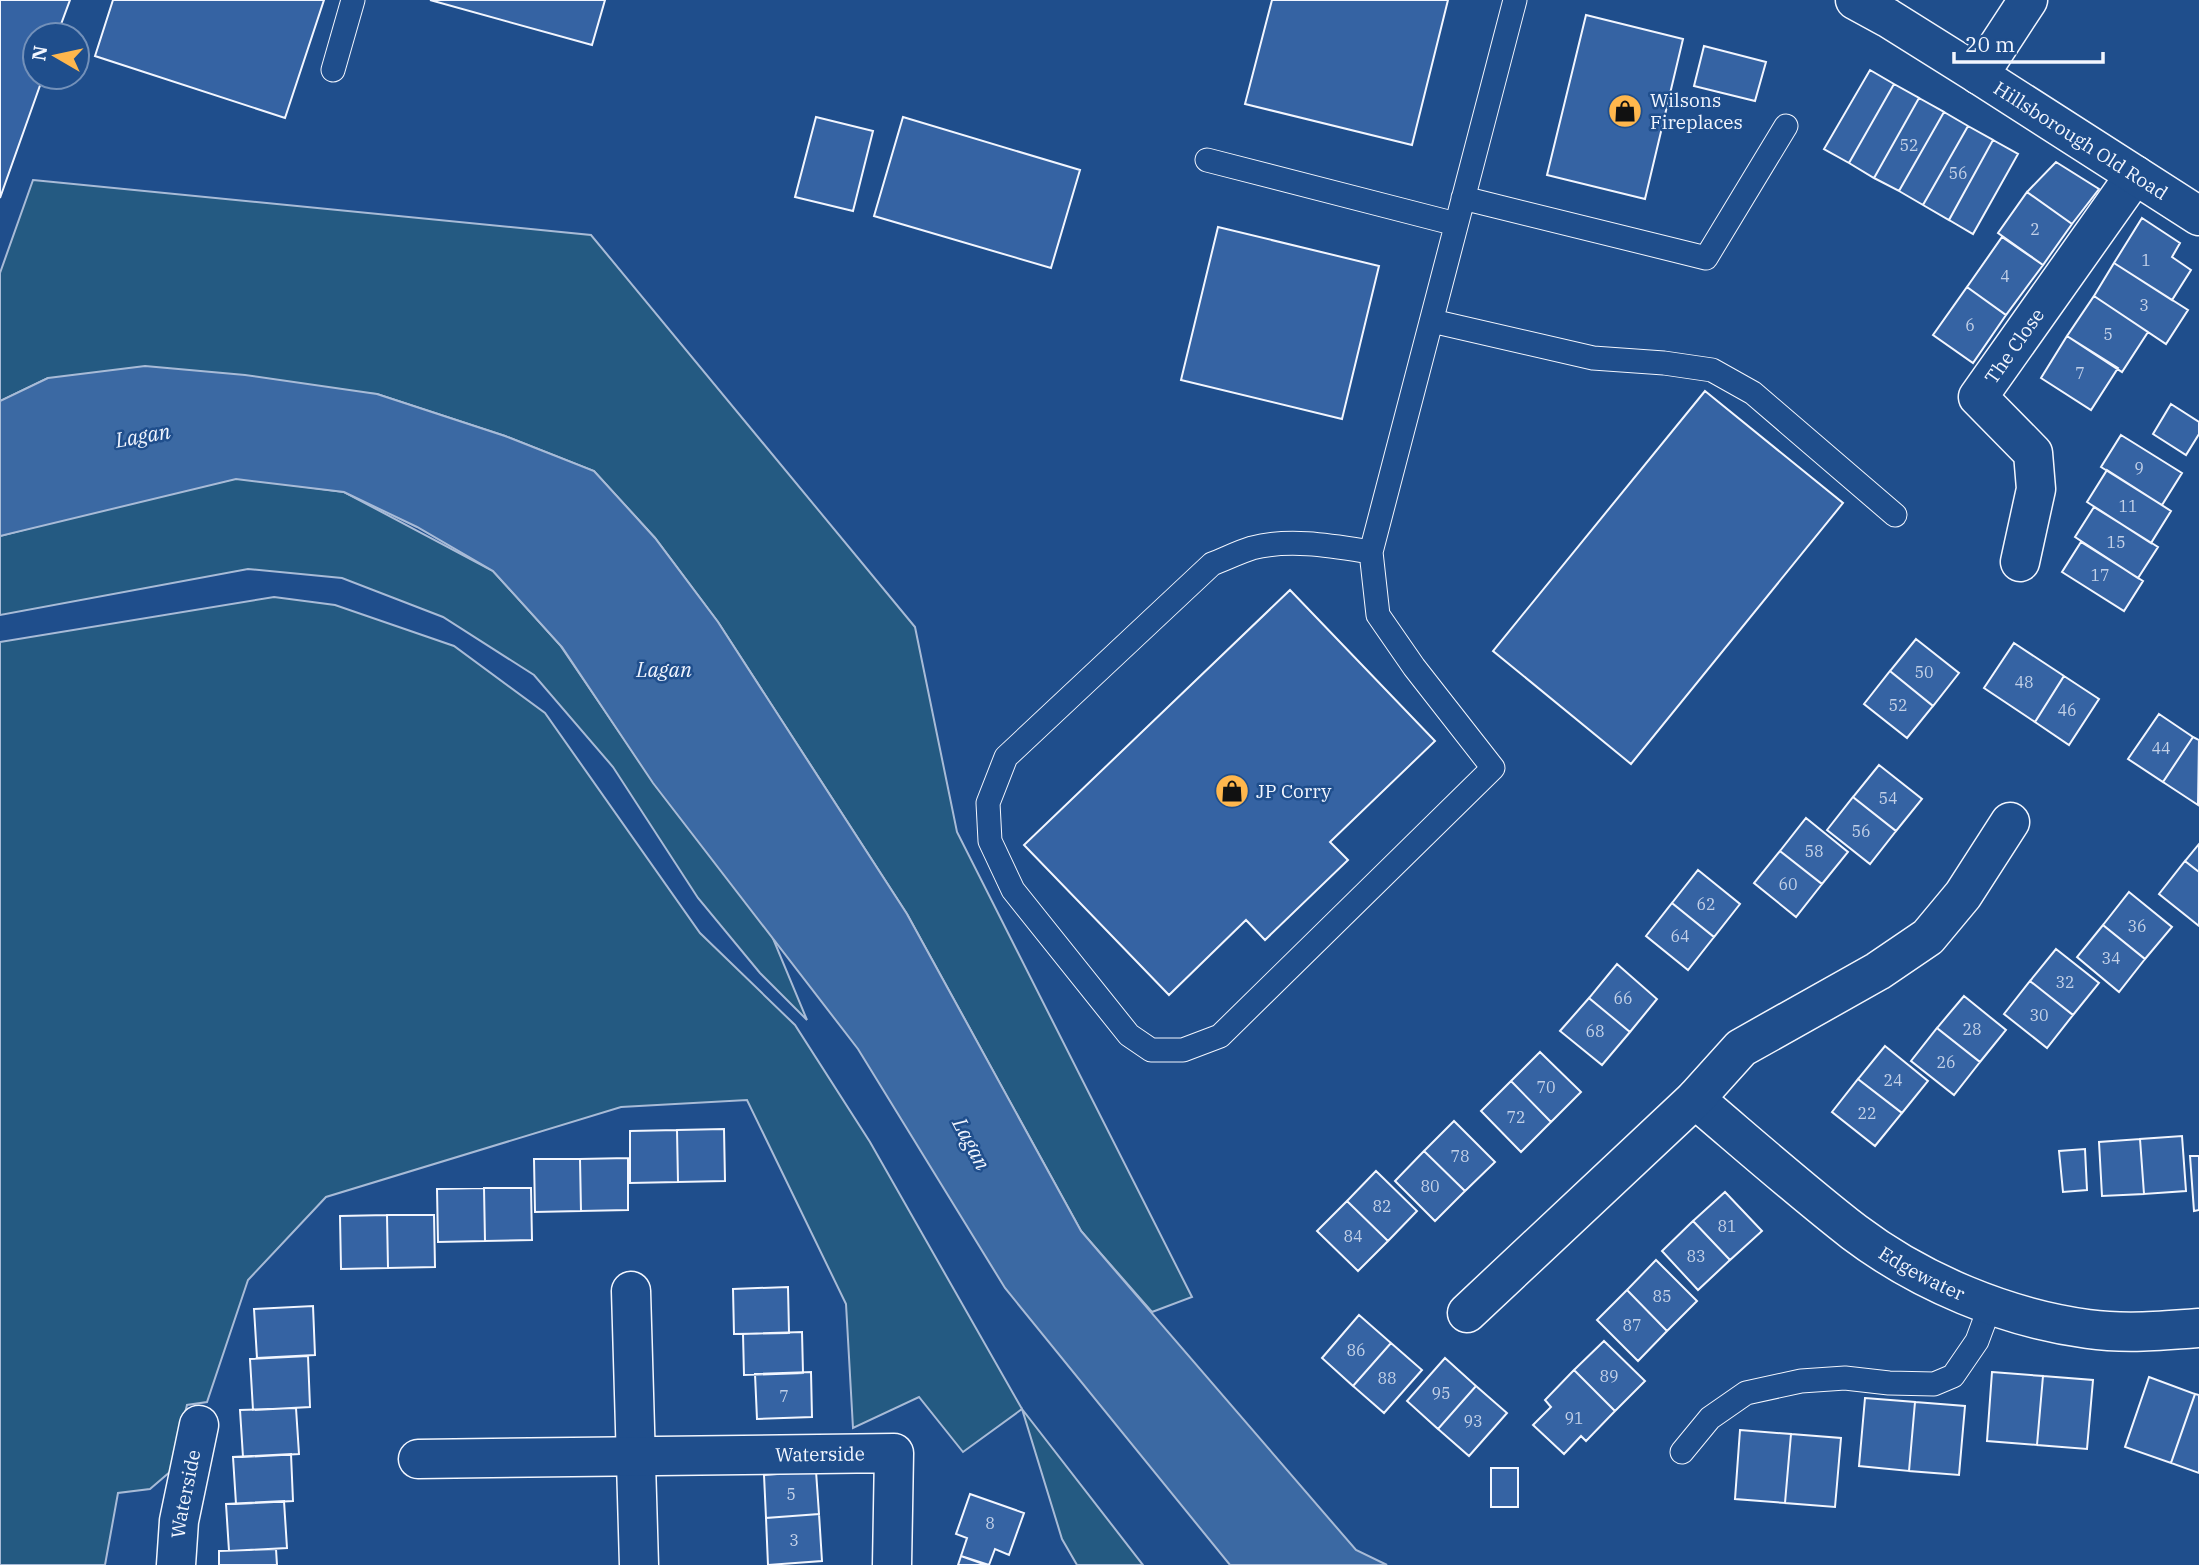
<svg xmlns="http://www.w3.org/2000/svg" width="2199" height="1565" viewBox="0 0 2199 1565" font-family="'IBM Plex Serif',serif">
  <rect width="100%" height="100%" fill="#1f4e8c"/>
  <!-- green -->
  <path fill="#245a82" stroke="#a8bbd7" stroke-width="2" d="M 33,180 L 591,235 L 915,627 L 957,832 L 1192,1297 L 1152,1312 L 1081,1231 L 907,914 L 718,622 L 655,538 L 594,471 L 505,436 L 377,394 L 48,378 L 0,401 L 0,273 Z
    M 238,478 L 344,492 L 493,571 L 560,645 L 656,786 L 772,936 L 807,1020 L 760,973 L 698,898 L 613,767 L 534,675 L 443,617 L 342,578 L 248,569 L 0,615 L 0,536 L 95,511 Z
    M 274,597 L 335,605 L 454,646 L 545,713 L 700,933 L 795,1025 L 870,1142 L 1022,1409 L 1143,1565 L 1077,1565 L 1062,1539 L 1022,1409 L 963,1452 L 919,1397 L 853,1428 L 846,1304 L 747,1100 L 621,1107 L 326,1197 L 248,1280 L 207,1402 L 187,1405 L 171,1471 L 150,1489 L 118,1493 L 105,1565 L 0,1565 L 0,642 Z"/>
  <!-- water -->
  <path fill="#3b69a3" stroke="#a8bbd7" stroke-width="2" d="M 145,366 L 245,375 L 377,394 L 505,436 L 594,471 L 655,538 L 718,622 L 907,914 L 1081,1231 L 1356,1550 L 1387,1565 L 1230,1565 L 1005,1288 L 858,1049 L 653,783 L 562,647 L 493,571 L 417,527 L 344,492 L 236,479 L 0,536 L 0,401 L 48,378 Z"/>
  <!-- building -->
  <path fill="#3563a3" stroke="#f2f6ff" stroke-width="2" d="M 0,0 L 70,0 L 57,35 L 35,35 L 35,77 L 43,77 L 0,198 Z
    M 113,0 L 324,0 L 285,118 L 95,56 Z
    M 430,0 L 605,0 L 592,45 Z
    M 1272,0 L 1448,0 L 1412,145 L 1245,104 Z
    M 1586,15 L 1683,39 L 1645,199 L 1547,175 Z
    M 1704,46 L 1766,62 L 1755,101 L 1694,86 Z
    M 1870,70 L 1894,84 L 1849,163 L 1824,149 Z
    M 1894,84 L 1919,98 L 1874,178 L 1849,163 Z
    M 1919,98 L 1944,112 L 1899,191 L 1874,178 Z
    M 1944,112 L 1968,126 L 1923,205 L 1899,191 Z
    M 816,117 L 873,131 L 853,211 L 795,197 Z
    M 903,117 L 1080,170 L 1051,268 L 874,216 Z
    M 1968,126 L 1993,140 L 1949,220 L 1923,205 Z
    M 1993,140 L 2018,154 L 1973,234 L 1949,220 Z
    M 2056,162 L 2099,189 L 2072,224 L 2027,192 Z
    M 2027,192 L 2072,224 L 2043,265 L 1998,233 Z
    M 2142,218 L 2180,243 L 2172,257 L 2191,270 L 2172,300 L 2114,263 Z
    M 1218,227 L 1379,266 L 1342,419 L 1181,380 Z
    M 2002,237 L 2043,265 L 2006,315 L 1967,287 Z
    M 2114,263 L 2188,310 L 2166,344 L 2094,296 Z
    M 1967,287 L 2006,315 L 1973,363 L 1933,335 Z
    M 2094,296 L 2148,332 L 2122,372 L 2067,336 Z
    M 2067,336 L 2118,368 L 2091,410 L 2041,378 Z
    M 1705,391 L 1843,503 L 1631,764 L 1493,651 Z
    M 2171,404 L 2199,422 L 2199,434 L 2186,455 L 2153,434 Z
    M 2121,435 L 2182,473 L 2162,505 L 2101,467 Z
    M 2107,470 L 2171,511 L 2151,543 L 2087,502 Z
    M 2094,507 L 2158,547 L 2138,578 L 2075,537 Z
    M 2081,542 L 2143,581 L 2124,611 L 2062,572 Z
    M 1290,590 L 1435,741 L 1330,842 L 1348,860 L 1265,940 L 1246,920 L 1169,995 L 1024,845 Z
    M 1916,639 L 1959,673 L 1933,706 L 1890,671 Z
    M 2014,643 L 2064,676 L 2035,722 L 1984,688 Z
    M 1890,671 L 1933,706 L 1907,738 L 1864,704 Z
    M 2064,676 L 2099,699 L 2069,745 L 2035,722 Z
    M 2159,714 L 2193,737 L 2163,782 L 2128,759 Z
    M 2193,737 L 2199,740 L 2198,805 L 2163,782 Z
    M 1879,765 L 1922,799 L 1896,831 L 1853,797 Z
    M 1853,797 L 1896,831 L 1870,864 L 1827,830 Z
    M 1806,818 L 1848,852 L 1822,884 L 1780,851 Z
    M 2199,844 L 2199,872 L 2185,861 Z
    M 1780,851 L 1822,884 L 1796,917 L 1754,883 Z
    M 2185,861 L 2199,872 L 2199,926 L 2159,894 Z
    M 1698,870 L 1740,904 L 1714,937 L 1672,903 Z
    M 2129,892 L 2172,927 L 2145,959 L 2103,925 Z
    M 1672,903 L 1714,937 L 1688,970 L 1646,936 Z
    M 2103,925 L 2145,959 L 2119,992 L 2077,957 Z
    M 2056,949 L 2099,983 L 2073,1015 L 2030,981 Z
    M 1617,964 L 1657,999 L 1630,1032 L 1589,998 Z
    M 2030,981 L 2073,1015 L 2047,1048 L 2004,1014 Z
    M 1964,996 L 2006,1030 L 1980,1062 L 1937,1028 Z
    M 1589,998 L 1630,1032 L 1602,1065 L 1560,1031 Z
    M 1937,1028 L 1980,1062 L 1954,1095 L 1911,1061 Z
    M 1885,1046 L 1928,1081 L 1902,1113 L 1858,1079 Z
    M 1540,1052 L 1581,1092 L 1551,1122 L 1511,1081 Z
    M 1858,1079 L 1902,1113 L 1875,1146 L 1832,1112 Z
    M 1511,1081 L 1551,1122 L 1521,1152 L 1481,1111 Z
    M 1454,1121 L 1495,1162 L 1465,1191 L 1424,1151 Z
    M 724,1129 L 725,1181 L 678,1182 L 677,1130 Z
    M 677,1130 L 678,1182 L 630,1183 L 630,1131 Z
    M 2182,1136 L 2186,1191 L 2144,1194 L 2140,1139 Z
    M 2140,1139 L 2144,1194 L 2102,1196 L 2099,1142 Z
    M 2085,1149 L 2087,1190 L 2063,1192 L 2059,1151 Z
    M 1424,1151 L 1465,1191 L 1435,1221 L 1395,1181 Z
    M 2190,1156 L 2199,1156 L 2199,1210 L 2194,1211 Z
    M 628,1158 L 628,1210 L 581,1211 L 580,1159 Z
    M 534,1159 L 580,1159 L 581,1211 L 535,1212 Z
    M 1376,1171 L 1417,1211 L 1388,1241 L 1347,1201 Z
    M 484,1188 L 485,1241 L 438,1242 L 437,1189 Z
    M 484,1188 L 531,1188 L 532,1240 L 485,1241 Z
    M 1725,1192 L 1762,1231 L 1730,1260 L 1693,1221 Z
    M 1347,1201 L 1388,1241 L 1358,1271 L 1317,1231 Z
    M 387,1215 L 388,1268 L 341,1269 L 340,1216 Z
    M 387,1215 L 434,1215 L 435,1267 L 388,1268 Z
    M 1693,1221 L 1730,1260 L 1698,1290 L 1662,1251 Z
    M 1656,1260 L 1697,1301 L 1667,1331 L 1627,1290 Z
    M 788,1287 L 789,1333 L 734,1334 L 733,1289 Z
    M 1627,1290 L 1667,1331 L 1638,1361 L 1597,1320 Z
    M 313,1306 L 315,1355 L 257,1358 L 254,1309 Z
    M 1359,1315 L 1391,1343 L 1353,1386 L 1322,1358 Z
    M 802,1332 L 803,1373 L 744,1375 L 743,1334 Z
    M 1604,1341 L 1645,1381 L 1615,1411 L 1574,1370 Z
    M 1391,1343 L 1422,1370 L 1384,1413 L 1353,1386 Z
    M 308,1356 L 310,1407 L 253,1410 L 250,1359 Z
    M 1445,1358 L 1476,1386 L 1438,1429 L 1407,1401 Z
    M 1574,1370 L 1615,1411 L 1586,1441 L 1581,1436 L 1564,1454 L 1533,1425 L 1551,1407 L 1545,1400 Z
    M 811,1372 L 812,1417 L 757,1419 L 755,1374 Z
    M 1992,1372 L 2043,1376 L 2037,1445 L 1987,1441 Z
    M 2043,1376 L 2093,1380 L 2087,1449 L 2037,1445 Z
    M 2149,1377 L 2195,1394 L 2171,1463 L 2125,1447 Z
    M 1476,1386 L 1507,1413 L 1469,1456 L 1438,1429 Z
    M 2195,1394 L 2199,1395 L 2199,1473 L 2171,1463 Z
    M 1865,1398 L 1915,1402 L 1909,1471 L 1859,1466 Z
    M 1915,1402 L 1965,1406 L 1959,1475 L 1909,1471 Z
    M 296,1408 L 299,1454 L 243,1457 L 240,1410 Z
    M 1740,1430 L 1791,1434 L 1785,1503 L 1735,1499 Z
    M 1791,1434 L 1841,1438 L 1835,1507 L 1785,1503 Z
    M 291,1454 L 293,1501 L 236,1504 L 233,1457 Z
    M 1491,1468 L 1518,1468 L 1518,1507 L 1491,1507 Z
    M 816,1471 L 819,1514 L 766,1518 L 764,1475 Z
    M 970,1494 L 1024,1513 L 1009,1555 L 995,1549 L 989,1565 L 961,1556 L 967,1538 L 956,1534 Z
    M 284,1501 L 287,1548 L 229,1551 L 226,1504 Z
    M 819,1514 L 822,1561 L 768,1565 L 766,1518 Z
    M 276,1549 L 277,1565 L 219,1565 L 219,1551 Z
    M 961,1556 L 986,1565 L 958,1565 Z"/>
  <g fill="none" stroke-linecap="round" stroke-linejoin="round">
    <!-- lane casing -->
    <g stroke="#f2f6ff" stroke-width="25">
      <path id="lane" d="M 333,70 L 353,0
        M 1207,160 L 1456,224
        M 1463,198 L 1706,258 L 1786,126
        M 1432,321 L 1593,358 L 1664,363 L 1712,370 L 1753,393 L 1895,515
        M 1371,552 C 1333,546 1290,538 1252,548 C 1239,552 1225,559 1212,564 L 1006,757 L 988,803 L 990,841 L 1013,890 L 1129,1035 L 1151,1050 L 1183,1050 L 1220,1036 L 1493,768 L 1414,667 L 1378,615 L 1371,552 L 1515,0
        M 1682,1452 L 1710,1418 L 1746,1393 L 1801,1381 L 1845,1378 L 1889,1383 L 1934,1384 L 1953,1376 L 1977,1341 L 1990,1306"/>
    </g>
    <!-- street casing -->
    <g stroke="#f2f6ff" stroke-width="41">
      <g id="street">
        <path d="M 1979,75 L 2028,0"/>
        <path id="s1" d="M 2020,562 L 2036,489 L 2033,453 L 1978,397 L 2135,175"/>
        <path id="s2" d="M 1695,1099 C 1748,1144 1800,1190 1854,1232 C 1920,1282 2006,1318 2088,1329 C 2124,1334 2162,1331 2199,1328"/>
        <path d="M 631,1291 L 639,1565"/>
        <path d="M 1467,1313 L 1695,1099 L 1741,1048 L 1878,971 L 1928,937 L 1963,895 L 2010,822"/>
        <path id="s3" d="M 418,1459 L 894,1453 L 892,1565"/>
        <path id="s4" d="M 176,1565 L 179,1521 L 199,1425"/>
      </g>
    </g>
    <!-- secondary casing -->
    <g stroke="#f2f6ff" stroke-width="41">
      <g id="secondary">
        <path id="s5" d="M 1855,0 L 1888,18 L 1979,75 L 2199,216"/>
      </g>
    </g>
    <!-- lane -->
    <use href="#lane" stroke="#1f4e8c" stroke-width="23"/>
    <!-- street -->
    <use href="#street" stroke="#1f4e8c" stroke-width="38"/>
    <!-- secondary -->
    <use href="#secondary" stroke="#1f4e8c" stroke-width="38"/>
  </g>
  <!-- icons -->
  <defs>
    <g id="shop-disc" transform="scale(1.75)"><circle r="9.5" fill="#ffb74d" stroke="#1f4e8c"/><path d="M-5-2.5h2.3a2.7 3.5 0 0 1 5.4 0H5L5.5 6h-11ZM-1.5-2.5h3a1.5 2.3 0 0 0-3 0Z" fill="#111"/></g>
  </defs>
  <g fill-rule="evenodd">
    <use href="#shop-disc" x="1625" y="111"/>
    <use href="#shop-disc" x="1232" y="791"/>
  </g>
  <g text-anchor="middle" stroke-width="5" stroke-linejoin="round" paint-order="stroke">
    <!-- number labels -->
    <g font-size="16" fill="#c3d1e8">
      <text x="1909" y="151">52</text>
      <text x="1958" y="179">56</text>
      <text x="2035" y="235">2</text>
      <text x="2146" y="266">1</text>
      <text x="2005" y="282">4</text>
      <text x="2144" y="311">3</text>
      <text x="1970" y="331">6</text>
      <text x="2108" y="340">5</text>
      <text x="2080" y="379">7</text>
      <text x="2139" y="474">9</text>
      <text x="2128" y="512">11</text>
      <text x="2116" y="548">15</text>
      <text x="2100" y="581">17</text>
      <text x="1924" y="678">50</text>
      <text x="2024" y="688">48</text>
      <text x="1898" y="711">52</text>
      <text x="2067" y="716">46</text>
      <text x="2161" y="754">44</text>
      <text x="1888" y="804">54</text>
      <text x="1861" y="837">56</text>
      <text x="1814" y="857">58</text>
      <text x="1788" y="890">60</text>
      <text x="1706" y="910">62</text>
      <text x="2137" y="932">36</text>
      <text x="1680" y="942">64</text>
      <text x="2111" y="964">34</text>
      <text x="2065" y="988">32</text>
      <text x="1623" y="1004">66</text>
      <text x="2039" y="1021">30</text>
      <text x="1972" y="1035">28</text>
      <text x="1595" y="1037">68</text>
      <text x="1946" y="1068">26</text>
      <text x="1893" y="1086">24</text>
      <text x="1546" y="1093">70</text>
      <text x="1867" y="1119">22</text>
      <text x="1516" y="1123">72</text>
      <text x="1460" y="1162">78</text>
      <text x="1430" y="1192">80</text>
      <text x="1382" y="1212">82</text>
      <text x="1727" y="1232">81</text>
      <text x="1353" y="1242">84</text>
      <text x="1696" y="1262">83</text>
      <text x="1662" y="1302">85</text>
      <text x="1632" y="1331">87</text>
      <text x="1356" y="1356">86</text>
      <text x="1609" y="1382">89</text>
      <text x="1387" y="1384">88</text>
      <text x="1441" y="1399">95</text>
      <text x="784" y="1402">7</text>
      <text x="1574" y="1424">91</text>
      <text x="1473" y="1427">93</text>
      <text x="791" y="1500">5</text>
      <text x="990" y="1529">8</text>
      <text x="794" y="1546">3</text>
    </g>
    <!-- poi labels -->
    <g font-size="19" fill="#f2f6ff" stroke="#1f4e8c" text-anchor="start">
      <text x="1650" y="107">Wilsons<tspan x="1650" dy="22">Fireplaces</tspan></text>
      <text x="1256" y="798">JP Corry</text>
    </g>
    <!-- street labels -->
    <g font-size="19" fill="#f2f6ff" stroke="#1f4e8c">
      <text dy="7" stroke="none"><textPath href="#s5" startOffset="266">Hillsborough Old Road</textPath></text>
      <text dy="7" stroke="none"><textPath href="#s1" startOffset="252">The Close</textPath></text>
      <text dy="7" stroke="none"><textPath href="#s2" startOffset="287">Edgewater</textPath></text>
      <text dy="7" stroke="none"><textPath href="#s3" startOffset="402">Waterside</textPath></text>
      <text dy="7" stroke="none"><textPath href="#s4" startOffset="72">Waterside</textPath></text>
    </g>
    <!-- water labels -->
    <g font-size="21" font-style="italic" fill="#f2f6ff" stroke="#1f4e8c">
      <text transform="translate(143 436) rotate(-10)" y="7">Lagan</text>
      <text x="664" y="677">Lagan</text>
      <text transform="translate(971 1144) rotate(62)" y="7">Lagan</text>
    </g>
  </g>
  <!-- north arrow -->
  <g transform="translate(56 56) rotate(279)"><circle r="33" fill="#1f4e8c" stroke="#7391ba" stroke-width="2"/>
  <path d="M0-5L12 26L0 18L-12 26Z" fill="#ffb74d"/>
  <text y="-10" font-size="19" font-weight="bold" text-anchor="middle" fill="#f2f6ff">N</text>
  </g>
  <!-- scale -->
  <path d="M1954 52v10h149v-10" fill="none" stroke="#f2f6ff" stroke-width="3.5"/>
  <text x="1965" y="52" font-size="21" fill="#f2f6ff" stroke="#1f4e8c" stroke-width="5" paint-order="stroke">20 m</text>
</svg>
